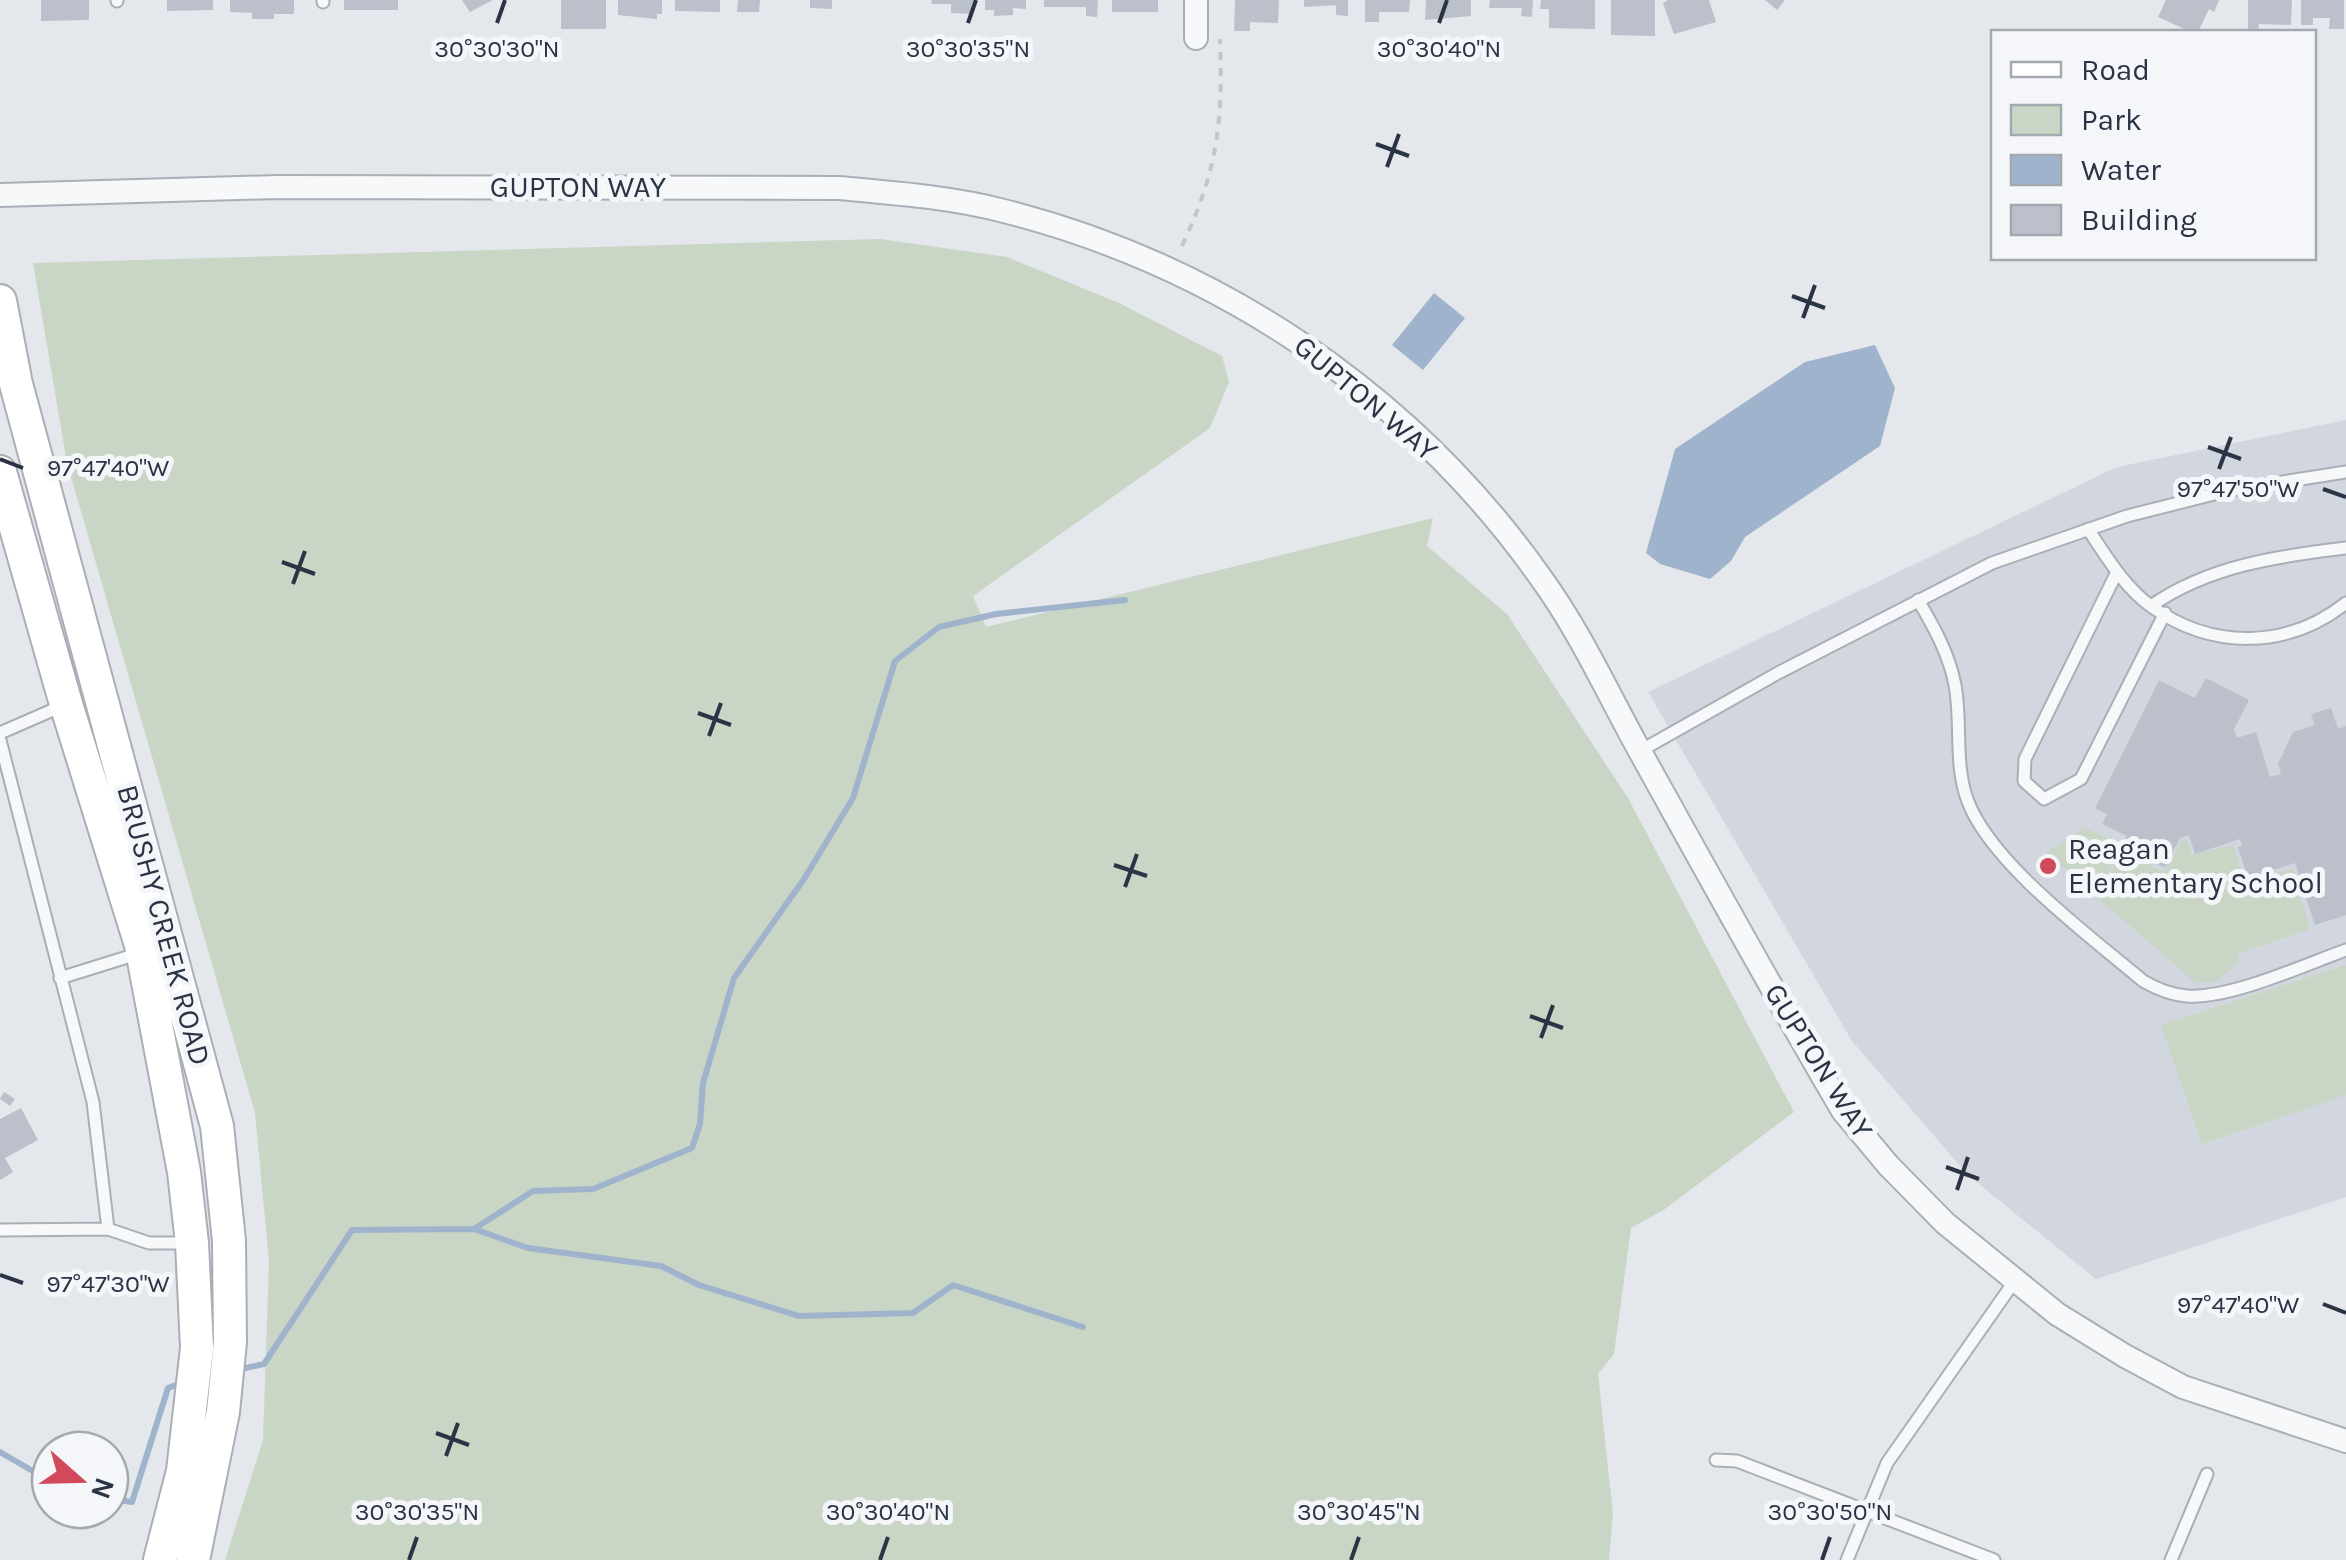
<svg xmlns="http://www.w3.org/2000/svg" width="2346" height="1560" viewBox="0 0 2346 1560" font-family="Karla,sans-serif">
  <rect width="100%" height="100%" fill="#e4e7ec"/>
  <!-- built -->
  <path fill="#d2d6de" d="M 2346,420 L 2346,1197 L 2096,1279 L 1968,1175 L 1852,1041 L 1648,692 L 2117,467 Z"/>
  <!-- green -->
  <path fill="#c9d6c5" d="M 880,239 L 1007,257 L 1119,303 L 1222,356 L 1229,382 L 1210,428 L 973,596 L 986,627 L 1433,518 L 1427,546 L 1507,614 L 1628,798 L 1794,1112 L 1665,1209 L 1631,1228 L 1614,1354 L 1598,1374 L 1613,1514 L 1609,1560 L 225,1560 L 263,1440 L 269,1261 L 255,1113 L 67,463 L 33,263 Z
    M 2085,828 L 2109,839 L 2107,845 L 2119,851 L 2096,896 L 2046,852 Z
    M 2187,839 L 2192,855 L 2233,845 L 2245,882 L 2292,869 L 2310,929 L 2237,954 L 2239,962 L 2217,981 L 2196,983 L 2098,898 L 2121,852 L 2164,872 L 2182,840 Z
    M 2346,965 L 2346,1095 L 2202,1144 L 2161,1025 Z"/>
  <!-- water -->
  <path fill="#9fb4cc" d="M 1434,293 L 1465,318 L 1423,370 L 1392,345 Z
    M 1875,345 L 1895,388 L 1880,446 L 1745,537 L 1731,561 L 1710,579 L 1660,564 L 1646,553 L 1675,449 L 1805,362 Z"/>
  <g fill="none" stroke-linecap="round" stroke-linejoin="round">
    <!-- stream -->
    <path stroke="#9fb4cc" stroke-width="6" d="M 474,1229 L 533,1191 L 593,1189 L 692,1148 L 700,1124 L 703,1083 L 734,978 L 804,879 L 853,798 L 895,661 L 939,627 L 996,614 L 1125,600
      M 237,1370 L 264,1364 L 352,1230 L 474,1229 L 528,1248 L 661,1266 L 699,1285 L 799,1316 L 913,1313 L 953,1285 L 1083,1327
      M 0,1452 L 50,1481
      M 110,1499 L 132,1502 L 168,1388 L 181,1383"/>
  </g>
  <!-- building -->
  <path fill="#bbc0ca" d="M 41,0 L 89,0 L 89,20 L 41,21 Z
    M 167,0 L 213,0 L 213,10 L 167,11 Z
    M 230,0 L 294,0 L 294,14 L 274,14 L 274,19 L 252,19 L 252,13 L 230,12 Z
    M 344,0 L 398,0 L 398,10 L 344,10 Z
    M 462,0 L 493,0 L 470,12 Z
    M 561,0 L 606,0 L 606,29 L 561,29 Z
    M 618,0 L 662,0 L 662,14 L 657,14 L 657,19 L 618,15 Z
    M 675,0 L 720,0 L 720,12 L 675,11 Z
    M 738,0 L 760,0 L 759,12 L 737,12 Z
    M 810,0 L 832,0 L 832,9 L 810,8 Z
    M 932,0 L 974,0 L 974,14 L 951,13 L 951,4 L 931,4 Z
    M 985,0 L 1026,0 L 1026,9 L 1013,8 L 1013,15 L 994,16 L 994,10 L 985,10 Z
    M 1044,0 L 1098,0 L 1097,17 L 1086,16 L 1086,7 L 1044,7 Z
    M 1112,0 L 1158,0 L 1158,12 L 1112,12 Z
    M 1235,0 L 1279,0 L 1278,23 L 1250,22 L 1250,31 L 1234,31 Z
    M 1304,0 L 1348,0 L 1348,16 L 1336,15 L 1336,5 L 1304,7 Z
    M 1365,0 L 1410,0 L 1409,12 L 1379,12 L 1379,22 L 1365,22 Z
    M 1426,0 L 1471,0 L 1471,16 L 1425,20 Z
    M 1490,0 L 1533,0 L 1532,17 L 1521,16 L 1522,8 L 1489,8 Z
    M 1541,0 L 1595,0 L 1595,29 L 1549,28 L 1549,9 L 1540,9 Z
    M 1611,0 L 1655,0 L 1655,36 L 1611,35 Z
    M 1668,0 L 1709,0 L 1716,22 L 1674,34 L 1663,3 Z
    M 1765,0 L 1785,0 L 1777,10 Z
    M 2166,0 L 2219,0 L 2214,12 L 2209,9 L 2198,32 L 2191,32 L 2158,17 Z
    M 2248,0 L 2292,0 L 2291,25 L 2259,24 L 2258,32 L 2248,32 Z
    M 2301,0 L 2344,0 L 2344,29 L 2329,29 L 2330,18 L 2313,18 L 2313,25 L 2301,25 Z
    M 2206,678 L 2249,700 L 2234,729 L 2237,738 L 2256,732 L 2270,777 L 2281,774 L 2278,764 L 2293,732 L 2315,725 L 2311,714 L 2331,708 L 2338,729 L 2346,726 L 2346,915 L 2315,925 L 2295,863 L 2248,878 L 2238,847 L 2242,846 L 2240,839 L 2195,854 L 2189,835 L 2180,838 L 2165,868 L 2121,846 L 2127,836 L 2102,824 L 2107,814 L 2095,808 L 2159,680 L 2195,698 Z
    M 4,1092 L 15,1099 L 10,1106 L 0,1099 Z
    M 21,1108 L 38,1140 L 5,1158 L 13,1172 L 0,1180 L 0,1119 Z"/>
  <g fill="none" stroke-linecap="round" stroke-linejoin="round">
    <!-- service casing -->
    <g stroke="#a9aeb7" stroke-width="15">
      <path id="service" d="M 323,0 L 323,2
        M 117,1 L 117,0
        M 2088,529 C 2106,556 2124,587 2152,607 C 2213,650 2288,649 2346,603
        M 2117,572 L 2025,759 L 2024,781 L 2044,799 L 2081,779 L 2165,613
        M 1918,600 C 1934,627 1949,654 1955,685 C 1962,723 1954,762 1967,799 C 1989,862 2091,937 2143,981 C 2157,989 2171,995 2187,996 C 2230,999 2304,965 2346,950
        M 2151,606 C 2208,566 2278,556 2346,548
        M 0,733 L 62,706
        M 0,740 L 93,1102 L 108,1229
        M 1640,751 L 1778,673 L 1992,563 L 2127,516 L 2230,490 L 2346,472
        M 60,978 L 137,954
        M 0,1230 L 108,1229 L 149,1243 L 188,1243
        M 1716,1460 L 1737,1461 L 1994,1560
        M 1847,1560 L 1887,1463 L 2016,1279
        M 2171,1560 L 2207,1474"/>
    </g>
    <!-- minor casing -->
    <g stroke="#a9aeb7" stroke-width="26">
      <path id="minor" d="M 1196,38 L 1196,0
        M 0,195 L 277,187 L 839,188 C 894,193 950,197 1004,211 C 1220,266 1412,395 1541,578 C 1581,633 1609,696 1642,755 C 1708,874 1774,994 1843,1111 L 1888,1165 L 1945,1223 L 2057,1314 L 2125,1356 L 2183,1387 L 2346,1441"/>
    </g>
    <!-- secondary casing -->
    <g stroke="#a9aeb7" stroke-width="36">
      <path id="secondary" d="M 0,301 L 16,384 L 217,1126 L 229,1241 L 230,1342 L 223,1412 L 193,1560
        M 0,472 L 66,704 L 141,945 L 184,1172 L 192,1243 L 197,1348 L 183,1471 L 160,1560"/>
    </g>
    <!-- path -->
    <path stroke="#c2c5cb" stroke-width="4" stroke-dasharray="8 8" stroke-linecap="butt" d="M 1182,246 C 1218,169 1223,122 1220,39"/>
    <!-- service -->
    <use href="#service" stroke="#f7f8fa" stroke-width="11"/>
    <!-- minor -->
    <use href="#minor" stroke="#f7f8fa" stroke-width="22"/>
    <!-- secondary -->
    <use href="#secondary" stroke="#fff" stroke-width="32"/>
  </g>
  <!-- ticks -->
  <path fill="none" stroke="#2b3445" stroke-width="4" d="M 497,23 L 505,0M 968,23 L 976,0M 1439,23 L 1447,0M 1376,144 L 1409,156M 1387,167 L 1399,134M 1792,296 L 1825,308M 1803,318 L 1815,285M 2208,447 L 2241,459M 0,459 L 23,468M 2219,469 L 2231,437M 2323,489 L 2346,497M 282,562 L 315,574M 293,584 L 305,551M 698,713 L 731,725M 709,736 L 721,703M 1114,865 L 1147,876M 1125,887 L 1137,854M 1530,1016 L 1563,1028M 1541,1038 L 1553,1005M 1946,1167 L 1979,1179M 1957,1190 L 1968,1157M 0,1275 L 23,1283M 2323,1304 L 2346,1313M 436,1433 L 469,1445M 446,1456 L 458,1423M 409,1560 L 417,1537M 880,1560 L 888,1537M 1351,1560 L 1359,1537M 1822,1560 L 1830,1537"/>
  <!-- markers -->
  <circle fill="#d1495b" stroke="#f4f6f9" stroke-width="4" cx="2048" cy="866" r="10"/>
  <g text-anchor="middle" stroke-width="10" stroke-linejoin="round" paint-order="stroke">
    <!-- street labels -->
    <g font-size="30" fill="#2b3445" stroke="#f4f6f9">
      <text x="578" y="197">GUPTON WAY</text>
      <text transform="translate(1366 398) rotate(40)" y="10">GUPTON WAY</text>
      <text transform="translate(164 925) rotate(75)" y="10">BRUSHY CREEK ROAD</text>
      <text transform="translate(1819 1061) rotate(58)" y="10">GUPTON WAY</text>
    </g>
    <!-- poi labels -->
    <g font-size="30" fill="#2b3445" stroke="#f4f6f9" text-anchor="start">
      <text x="2068" y="859">Reagan<tspan x="2068" dy="34">Elementary School</tspan></text>
    </g>
  </g>
  <g font-size="25" text-anchor="middle" fill="#2b3445" stroke="#f4f6f9" stroke-width="10" stroke-linejoin="round" paint-order="stroke">
    <text x="1439" y="57">30°30'40"N</text>
    <text x="497" y="57">30°30'30"N</text>
    <text x="968" y="57">30°30'35"N</text>
    <text x="108" y="476">97°47'40"W</text>
    <text x="2238" y="497">97°47'50"W</text>
    <text x="108" y="1292">97°47'30"W</text>
    <text x="2238" y="1313">97°47'40"W</text>
    <text x="417" y="1520">30°30'35"N</text>
    <text x="888" y="1520">30°30'40"N</text>
    <text x="1359" y="1520">30°30'45"N</text>
    <text x="1830" y="1520">30°30'50"N</text>
  </g>
  <!-- legend -->
  <rect x="1991" y="30" width="325" height="230" fill="#f4f6f9" stroke="#a4a8b1" stroke-width="2.5"/>
  <rect x="2011" y="62" width="50" height="15" fill="#ffffff" stroke="#a4a8b1" stroke-width="2.5"/>
  <text x="2081" y="80" font-size="30" fill="#2b3445">Road</text>
  <rect x="2011" y="105" width="50" height="30" fill="#c9d6c5" stroke="#a4a8b1" stroke-width="2.5"/>
  <text x="2081" y="130" font-size="30" fill="#2b3445">Park</text>
  <rect x="2011" y="155" width="50" height="30" fill="#9fb4cc" stroke="#a4a8b1" stroke-width="2.5"/>
  <text x="2081" y="180" font-size="30" fill="#2b3445">Water</text>
  <rect x="2011" y="205" width="50" height="30" fill="#bbc0ca" stroke="#a4a8b1" stroke-width="2.5"/>
  <text x="2081" y="230" font-size="30" fill="#2b3445">Building</text>
  <!-- north arrow -->
  <g transform="translate(80 1480) rotate(110)"><circle r="48" fill="#f4f6f9" stroke="#a4a8b1" stroke-width="2.5"/>
  <path d="M0-8L18 38L0 25L-18 38Z" fill="#d1495b"/>
  <text y="-15" font-size="28" font-weight="bold" text-anchor="middle" fill="#2b3445">N</text>
  </g>
</svg>
